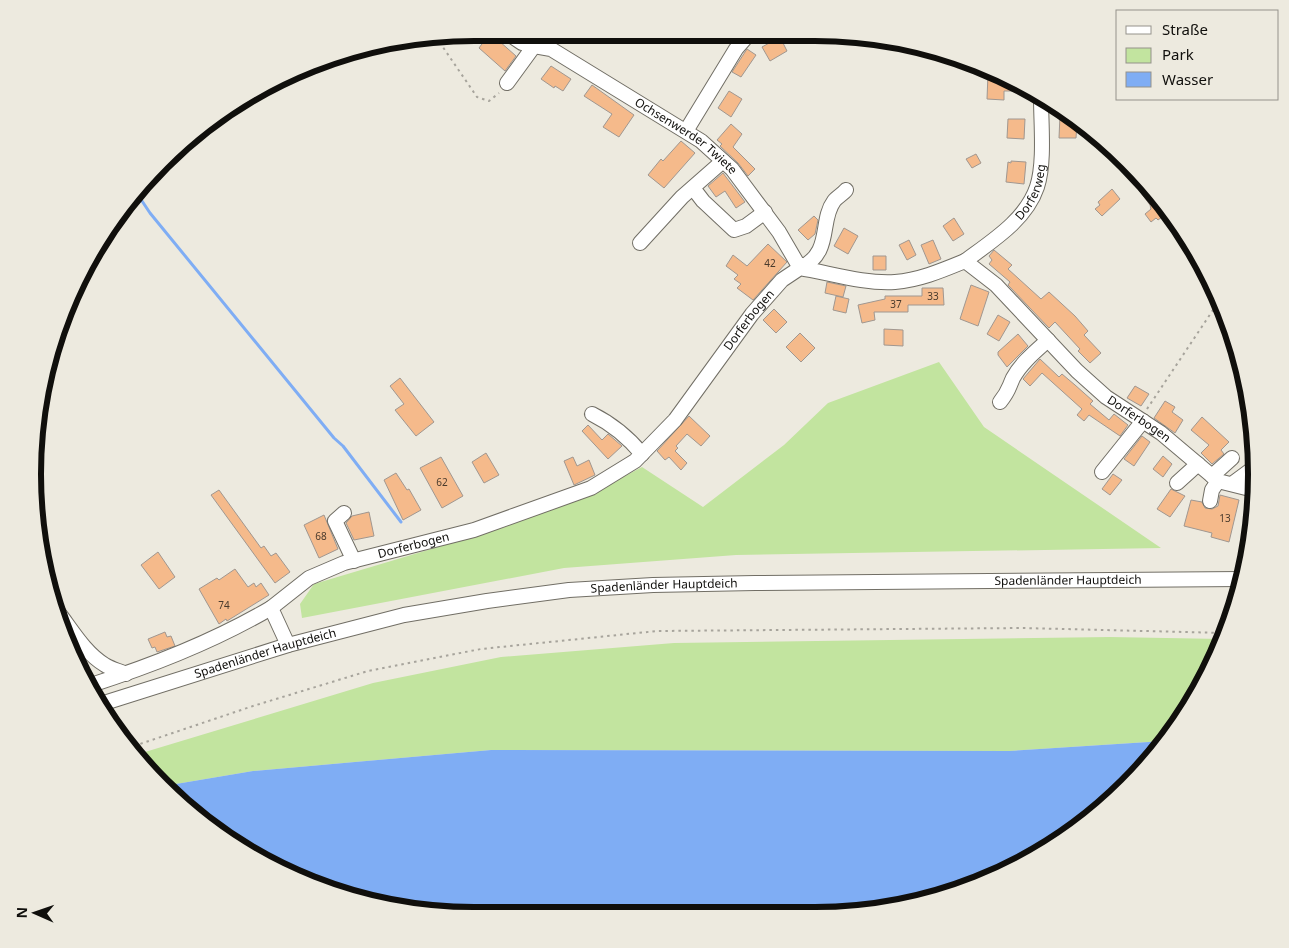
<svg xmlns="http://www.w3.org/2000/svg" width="1289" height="948" viewBox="0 0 1289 948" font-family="'Noto Sans',sans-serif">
  <rect width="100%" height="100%" fill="#edeadf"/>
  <!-- green -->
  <path fill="#c2e49f" d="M 939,362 L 984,427 L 1161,548 L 736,555 L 564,568 L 302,618 L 300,604 L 314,584 L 505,527 L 593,493 L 642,467 L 703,507 L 784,445 L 828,403 Z
    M 1110,637 L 1222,639 L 1197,694 L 1164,741 L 1009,751 L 491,750 L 253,771 L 164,786 L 135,755 L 373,683 L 501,657 L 674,643 Z"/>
  <!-- water -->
  <path fill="#7fadf4" d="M 1164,741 L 1147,765 L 1084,824 L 984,882 L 873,912 L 445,915 L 332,892 L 254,856 L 183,806 L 164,786 L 253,771 L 491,750 L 1009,751 Z"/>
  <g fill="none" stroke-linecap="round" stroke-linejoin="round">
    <!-- stream -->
    <path stroke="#7fadf4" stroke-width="3" d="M 136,192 L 150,213 L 334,438 L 343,446 L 401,522"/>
  </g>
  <!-- building -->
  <path fill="#f5ba8b" stroke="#a09790" d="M 490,33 L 516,56 L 505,71 L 479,48 Z
    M 780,37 L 787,51 L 770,61 L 762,47 Z
    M 747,49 L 756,55 L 741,77 L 732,72 Z
    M 551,66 L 571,79 L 563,91 L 555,86 L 554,88 L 541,79 Z
    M 988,74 L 1026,91 L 1004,91 L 1004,100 L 987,99 Z
    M 592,85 L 634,115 L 619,137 L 603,127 L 612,114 L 584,96 Z
    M 729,91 L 742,99 L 731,117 L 718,108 Z
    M 1060,115 L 1069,116 L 1077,122 L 1076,138 L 1059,138 Z
    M 1008,119 L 1025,119 L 1024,139 L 1007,138 Z
    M 731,124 L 742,134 L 733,147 L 755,169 L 748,176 L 738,163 L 720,146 L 722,144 L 717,140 Z
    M 681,141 L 695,153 L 664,188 L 648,175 L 661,159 L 663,161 Z
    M 976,154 L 981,163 L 972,168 L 966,159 Z
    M 1011,161 L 1026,162 L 1024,184 L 1006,182 L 1008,162 L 1011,163 Z
    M 723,173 L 745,202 L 736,208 L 725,191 L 716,197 L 708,186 Z
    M 1133,175 L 1165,205 L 1169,212 L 1158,220 L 1156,218 L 1151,222 L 1145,214 L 1151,209 L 1150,205 L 1130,178 Z
    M 1112,189 L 1120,199 L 1102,216 L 1095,209 L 1100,205 L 1098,202 Z
    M 814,216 L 818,220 L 815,234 L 808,240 L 798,230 Z
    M 954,218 L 964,234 L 953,241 L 943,226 Z
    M 844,228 L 858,236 L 848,254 L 834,246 Z
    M 909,240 L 916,255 L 907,260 L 899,245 Z
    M 933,240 L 941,259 L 929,264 L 921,245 Z
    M 768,244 L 787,262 L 753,300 L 737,288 L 741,284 L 734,279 L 738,275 L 726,266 L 733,255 L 747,266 Z
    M 994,250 L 1012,265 L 1008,269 L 1041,299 L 1049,292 L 1075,316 L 1088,331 L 1084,335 L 1101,353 L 1090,363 L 1078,351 L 1080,349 L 1055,322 L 1049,328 L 1008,285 L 1010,282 L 989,264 L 992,260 L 989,256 Z
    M 873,256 L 886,256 L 886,270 L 873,270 Z
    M 827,282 L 846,286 L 843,297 L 825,293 Z
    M 971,285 L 989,292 L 978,326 L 960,319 Z
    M 922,288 L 943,288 L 944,305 L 908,305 L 908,312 L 874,312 L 875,320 L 862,323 L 858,305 L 885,299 L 885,296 L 922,296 Z
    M 836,296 L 849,299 L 846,313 L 833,310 Z
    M 774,309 L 787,322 L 776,333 L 763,320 Z
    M 998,315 L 1010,322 L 999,341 L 987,334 Z
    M 884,329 L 903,330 L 903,346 L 884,345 Z
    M 800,333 L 815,348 L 801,362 L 786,347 Z
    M 1018,334 L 1028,346 L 1007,367 L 998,355 L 998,352 Z
    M 1040,359 L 1059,377 L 1062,374 L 1075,385 L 1093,401 L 1090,404 L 1109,420 L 1114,414 L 1128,425 L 1120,436 L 1089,415 L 1084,421 L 1077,415 L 1082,409 L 1042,373 L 1030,386 L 1023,379 Z
    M 400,378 L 434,422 L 416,436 L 395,410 L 404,404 L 390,386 Z
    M 1135,386 L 1149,394 L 1141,406 L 1127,398 Z
    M 1165,401 L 1175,407 L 1172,412 L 1183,420 L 1175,433 L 1154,418 Z
    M 689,416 L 710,436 L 701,446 L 687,434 L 676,446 L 678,448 L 675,451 L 687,463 L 681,470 L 669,457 L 665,460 L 657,451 Z
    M 1202,417 L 1229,442 L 1221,450 L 1224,454 L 1212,464 L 1201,453 L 1209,445 L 1191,430 Z
    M 588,425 L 602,440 L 608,434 L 622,446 L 608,459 L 582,431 Z
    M 1142,436 L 1150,442 L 1134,466 L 1124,459 Z
    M 486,453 L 499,475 L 484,483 L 472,462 Z
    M 1163,456 L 1172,464 L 1163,477 L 1153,469 Z
    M 441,457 L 463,496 L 442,508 L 420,468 Z
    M 573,457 L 577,466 L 589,460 L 595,475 L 574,485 L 564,461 Z
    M 396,473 L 407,490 L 409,489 L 421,510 L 403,520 L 384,480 Z
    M 1113,474 L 1122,480 L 1110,495 L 1102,489 Z
    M 1171,489 L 1185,496 L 1170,517 L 1157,509 Z
    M 219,490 L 261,548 L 264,546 L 271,556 L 276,553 L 290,572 L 275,583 L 211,495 Z
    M 1220,495 L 1239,500 L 1229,542 L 1211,537 L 1212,533 L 1184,526 L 1191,500 L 1202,502 L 1205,508 L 1212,509 L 1218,506 Z
    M 369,512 L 374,536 L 354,540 L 346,523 L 352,516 Z
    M 324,515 L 338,549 L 319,558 L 304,525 Z
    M 158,552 L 175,577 L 159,589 L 141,565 Z
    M 235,569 L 248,587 L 254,583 L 256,587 L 261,583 L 269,595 L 227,621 L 226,619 L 219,624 L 199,589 L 217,578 L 219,580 Z
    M 165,632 L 167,637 L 171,636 L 175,646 L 157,652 L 155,647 L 152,648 L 148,639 Z"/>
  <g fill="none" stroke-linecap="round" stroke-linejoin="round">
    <!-- minor casing -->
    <g stroke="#716e65" stroke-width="16">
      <g id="minor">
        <path d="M 507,33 L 522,43 L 534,46 L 507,83"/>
        <path id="s1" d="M 534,46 L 551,49 L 701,141 L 732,169 L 779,232 L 800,268 C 833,253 819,221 834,201 C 837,197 843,194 846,190"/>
        <path d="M 686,131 L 736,49 L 750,33"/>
        <path d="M 693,188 L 703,201 L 734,230 L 746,226 L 765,212"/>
        <path d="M 640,243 L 682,197 L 723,161"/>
        <path id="s2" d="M 965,261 C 992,241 1026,220 1037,187 C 1045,163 1041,124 1041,98"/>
        <path d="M 1000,402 C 1009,391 1008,389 1013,378 C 1021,363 1036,351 1048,340"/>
        <path d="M 592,414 C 612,424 627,436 642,454"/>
        <path d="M 1102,472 L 1143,421"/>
        <path d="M 1212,476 L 1232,458"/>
        <path d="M 1177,483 L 1198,464"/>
        <path d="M 1232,484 L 1255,467"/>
        <path d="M 1210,501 L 1212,490 L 1218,481"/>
        <path d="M 344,513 L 335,521 L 354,561"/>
        <path d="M 58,612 C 72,630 85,653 105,665 C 111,669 120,671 126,674"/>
        <path id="s3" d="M 288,645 L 271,608 L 309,578 L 344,563 L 474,530 L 591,488 L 635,461 L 675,420 L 752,314 L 782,280 L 800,268 C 830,273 864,284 895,282 C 920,280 943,270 965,261 L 996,285 L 1077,371 L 1106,397 L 1161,433 L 1218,481 L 1254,490"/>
        <path d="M 91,685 C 154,665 213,642 271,608"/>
        <path id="s4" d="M 101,704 L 288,645 L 404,615 L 487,601 L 569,590 L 653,585 L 755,583 L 1242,579"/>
      </g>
    </g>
    <!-- path -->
    <path stroke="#a7a49c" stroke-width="2" stroke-dasharray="2.5 4" stroke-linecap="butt" d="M 436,37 L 477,97 L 489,101 L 499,93
      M 1147,409 L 1219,301
      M 128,748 L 253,706 L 368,671 L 481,649 L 657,631 L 1023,628 L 1225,633"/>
    <!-- minor -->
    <use href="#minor" stroke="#fff" stroke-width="14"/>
  </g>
  <g text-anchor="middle" stroke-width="5" stroke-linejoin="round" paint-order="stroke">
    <!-- number labels -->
    <g font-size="10" fill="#493a2c">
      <text x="770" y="267">42</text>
      <text x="933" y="300">33</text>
      <text x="896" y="308">37</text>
      <text x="442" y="486">62</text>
      <text x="1225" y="522">13</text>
      <text x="321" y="540">68</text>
      <text x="224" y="609">74</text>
    </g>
    <!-- street labels -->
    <g font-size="12" fill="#100f0c" stroke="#edeadf">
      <text dy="4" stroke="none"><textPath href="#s1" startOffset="178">Ochsenwerder Twiete</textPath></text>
      <text dy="4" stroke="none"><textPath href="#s2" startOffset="98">Dorferweg</textPath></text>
      <text dy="4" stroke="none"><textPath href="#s3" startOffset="619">Dorferbogen</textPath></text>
      <text dy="4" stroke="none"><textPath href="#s3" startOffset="1098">Dorferbogen</textPath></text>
      <text dy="4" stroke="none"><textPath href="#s3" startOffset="199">Dorferbogen</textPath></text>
      <text dy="4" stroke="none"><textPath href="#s4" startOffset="982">Spadenländer Hauptdeich</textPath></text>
      <text dy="4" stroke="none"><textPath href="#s4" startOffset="578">Spadenländer Hauptdeich</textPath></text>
      <text dy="4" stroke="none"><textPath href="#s4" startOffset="172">Spadenländer Hauptdeich</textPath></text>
    </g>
  </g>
  <!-- crop -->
  <path d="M0 0H1289V948H0ZM474 41H815A433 433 0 0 1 1248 474V474A433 433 0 0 1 815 907H474A433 433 0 0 1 41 474V474A433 433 0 0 1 474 41Z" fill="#edeadf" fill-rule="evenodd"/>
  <path fill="none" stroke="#100f0c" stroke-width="6" d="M474 41H815A433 433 0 0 1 1248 474V474A433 433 0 0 1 815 907H474A433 433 0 0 1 41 474V474A433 433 0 0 1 474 41Z"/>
  <!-- legend -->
  <rect x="1116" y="10" width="162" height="90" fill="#edeadf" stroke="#95928b"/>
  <rect x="1126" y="26" width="25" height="8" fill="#ffffff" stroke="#95928b"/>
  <text x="1162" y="35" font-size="15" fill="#100f0c">Straße</text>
  <rect x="1126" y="48" width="25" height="15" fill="#c2e49f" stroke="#95928b"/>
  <text x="1162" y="60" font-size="15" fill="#100f0c">Park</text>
  <rect x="1126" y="72" width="25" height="15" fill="#7fadf4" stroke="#95928b"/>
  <text x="1162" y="85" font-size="15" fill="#100f0c">Wasser</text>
  <!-- north arrow -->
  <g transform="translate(35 913) rotate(272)" stroke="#edeadf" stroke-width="4" paint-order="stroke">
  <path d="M0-4L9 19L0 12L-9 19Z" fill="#100f0c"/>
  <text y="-8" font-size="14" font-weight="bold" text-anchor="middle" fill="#100f0c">N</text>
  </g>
</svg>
